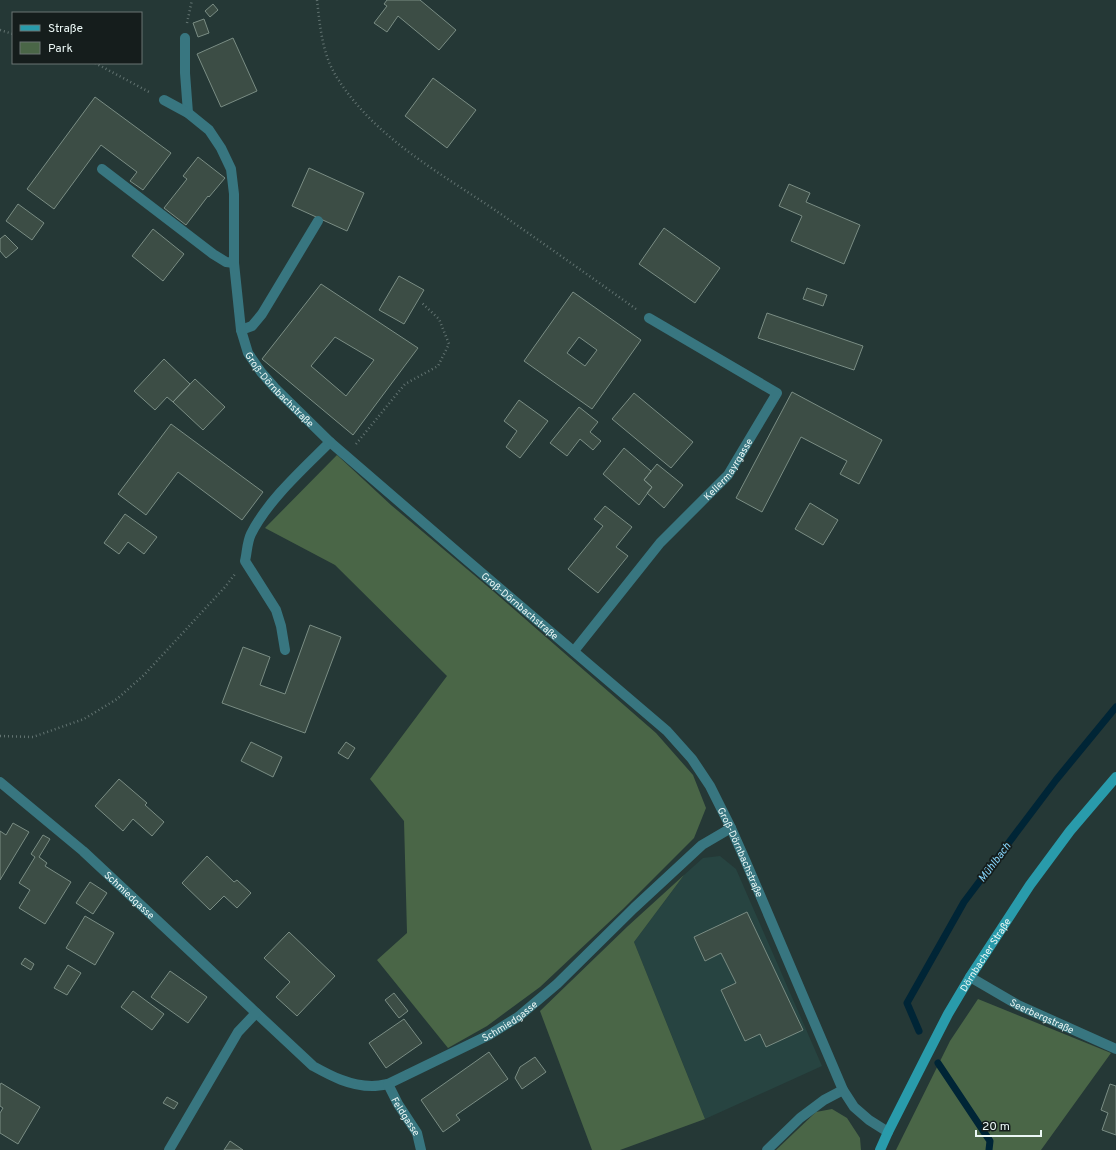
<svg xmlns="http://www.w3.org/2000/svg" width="1116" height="1150" viewBox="0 0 1116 1150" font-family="Overpass,sans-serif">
  <rect width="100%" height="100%" fill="#253836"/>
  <!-- built -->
  <path fill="#274441" d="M 720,856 L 736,869 L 822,1066 L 705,1119 L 634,942 L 684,875 L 703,858 Z"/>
  <!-- green -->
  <path fill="#4a6647" d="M 337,455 L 391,505 L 493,591 L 656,733 L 693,775 L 706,808 L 694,838 L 623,909 L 540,987 L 487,1026 L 448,1048 L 377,960 L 407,933 L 404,821 L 370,779 L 447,676 L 335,565 L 265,528 Z
    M 684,875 L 634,942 L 705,1119 L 620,1150 L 592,1150 L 540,1011 L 628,926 Z
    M 978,999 L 1111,1053 L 1041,1150 L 896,1150 L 950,1041 Z
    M 832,1109 L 847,1118 L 860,1138 L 861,1150 L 776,1150 L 816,1112 Z"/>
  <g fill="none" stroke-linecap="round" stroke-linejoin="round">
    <!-- stream -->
    <path stroke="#002536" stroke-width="7" d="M 919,1031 L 907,1003 L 964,902 L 1056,780 L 1116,707
      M 938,1063 L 990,1141 L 989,1150"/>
  </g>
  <!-- building -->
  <path fill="#3c4d45" stroke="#7a8d84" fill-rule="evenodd" d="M 387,0 L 420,0 L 456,30 L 439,50 L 398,16 L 387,32 L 374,23 L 387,6 L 384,4 Z
    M 213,4 L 218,10 L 210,17 L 205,11 Z
    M 204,19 L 209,33 L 198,37 L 193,23 Z
    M 233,38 L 257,91 L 221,107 L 197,54 Z
    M 433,78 L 476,110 L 447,148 L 405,116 Z
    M 95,97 L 171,153 L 143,190 L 130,181 L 137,172 L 101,145 L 54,209 L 27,189 Z
    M 198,157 L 225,178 L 209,197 L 208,196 L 186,225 L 164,208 L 187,179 L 183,176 Z
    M 309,168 L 364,193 L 347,231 L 292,206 Z
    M 789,184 L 810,193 L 806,202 L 860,225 L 844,264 L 791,241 L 802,216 L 779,206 Z
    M 18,204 L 44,223 L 32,240 L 6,221 Z
    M 664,228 L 720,268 L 695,303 L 639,264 Z
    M 153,229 L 184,254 L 163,281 L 132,256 Z
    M 5,235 L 18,248 L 6,258 L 0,251 L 0,239 Z
    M 399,276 L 424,290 L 404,324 L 379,310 Z
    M 321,284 L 418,348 L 353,435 L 262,359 ZM 335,337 L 374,360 L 346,396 L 311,366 Z
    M 807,288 L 827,295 L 823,306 L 803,299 Z
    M 573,292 L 641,340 L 592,409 L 524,361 ZM 579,337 L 597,350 L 585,366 L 567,353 Z
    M 767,313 L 863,346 L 854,370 L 758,338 Z
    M 164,359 L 190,384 L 173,402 L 167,397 L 155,410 L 134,391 Z
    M 195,379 L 225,407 L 203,430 L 173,402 Z
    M 792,392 L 882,440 L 859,484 L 840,474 L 847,461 L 801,437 L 762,512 L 736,498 Z
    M 634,393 L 693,442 L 671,468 L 612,419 Z
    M 519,400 L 548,421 L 520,458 L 506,447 L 517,431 L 504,421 Z
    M 579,407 L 598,422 L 590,432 L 601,441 L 593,450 L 580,439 L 567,456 L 550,443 Z
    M 171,424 L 263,492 L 242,520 L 178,472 L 146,515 L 118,494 Z
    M 624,448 L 651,471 L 644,480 L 652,487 L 639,505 L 603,474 Z
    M 657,464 L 683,485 L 664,508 L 647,493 L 652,487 L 644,480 Z
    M 810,503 L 838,520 L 823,545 L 795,529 Z
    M 605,506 L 632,527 L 616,547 L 628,556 L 598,593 L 568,569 L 603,526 L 594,519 Z
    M 125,514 L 157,537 L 144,554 L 128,542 L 119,554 L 104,543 Z
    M 310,625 L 341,637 L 305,733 L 222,703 L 243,647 L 270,657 L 260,685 L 285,694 Z
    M 251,742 L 282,757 L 273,777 L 241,761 Z
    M 346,742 L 355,748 L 348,759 L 338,753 Z
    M 119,779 L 147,803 L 145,805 L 164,822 L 152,836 L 133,819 L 123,831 L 95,806 Z
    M 13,823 L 29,832 L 0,880 L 0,831 L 6,835 Z
    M 43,835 L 50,839 L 39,857 L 47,863 L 45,866 L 71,882 L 45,924 L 19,908 L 30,890 L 19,883 L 35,857 L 31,854 Z
    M 207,856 L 234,882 L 237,880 L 251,893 L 237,908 L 224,896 L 210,910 L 182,883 Z
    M 90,882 L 107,893 L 93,914 L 76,903 Z
    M 747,912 L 803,1030 L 766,1047 L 760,1034 L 745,1041 L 721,990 L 736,983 L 721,953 L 705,961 L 694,937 Z
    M 85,916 L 114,933 L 95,965 L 66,948 Z
    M 289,932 L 335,976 L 297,1016 L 276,997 L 290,982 L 264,958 Z
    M 25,958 L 34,964 L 31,970 L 21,964 Z
    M 68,965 L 81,973 L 67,995 L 54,988 Z
    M 170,971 L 207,997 L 188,1023 L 151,997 Z
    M 133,991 L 164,1014 L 152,1030 L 121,1007 Z
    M 394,993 L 408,1011 L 399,1018 L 385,1000 Z
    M 404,1019 L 422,1043 L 386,1068 L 369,1043 Z
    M 489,1052 L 508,1079 L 456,1115 L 460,1120 L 443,1132 L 421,1100 Z
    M 535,1057 L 546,1072 L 522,1089 L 515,1078 L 520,1067 Z
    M 1,1083 L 40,1107 L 18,1144 L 0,1133 L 0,1113 L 3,1108 L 0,1106 L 0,1085 Z
    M 1110,1084 L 1116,1086 L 1116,1135 L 1102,1130 L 1108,1113 L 1101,1110 Z
    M 167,1097 L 178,1103 L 174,1109 L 163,1103 Z
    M 230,1141 L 243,1150 L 224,1150 Z"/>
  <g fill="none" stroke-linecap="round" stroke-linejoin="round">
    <!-- path -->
    <path stroke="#627371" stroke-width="2.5" stroke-dasharray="1 3" stroke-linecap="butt" d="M 317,0 C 320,26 322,53 336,76 C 373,136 435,170 492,208 C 540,241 588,275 636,309
      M 187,23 L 192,0
      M 0,30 L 13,34
      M 95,63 L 151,93
      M 356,444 L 405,384 L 438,366 L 449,344 L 439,319 L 421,302
      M 0,736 L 33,737 L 84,719 L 117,699 L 144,675 L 225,587 L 235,574"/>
    <!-- lane -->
    <path stroke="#387680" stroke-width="10" d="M 185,38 L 185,73 L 188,113
      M 102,169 L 213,254 L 226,262 L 234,263
      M 241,330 L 252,326 L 262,314 L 318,221
      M 285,650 L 281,626 L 276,610 L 245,561 C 247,553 247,542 251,534 C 268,500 303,469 330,442
      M 767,1150 L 800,1118 L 824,1100 L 843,1090"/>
    <!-- street -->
    <g stroke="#387680" stroke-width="10">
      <path id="s1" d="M 164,100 L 188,113 L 209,130 L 221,148 L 231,169 L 234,194 L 234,263 L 241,330 L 248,353 L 261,372 L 275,388 L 330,442 L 462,556 L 667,731 L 692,759 L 710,786 L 731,828 L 746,862 L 843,1090 L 854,1107 L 869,1120 L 888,1132"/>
      <path id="s2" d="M 574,651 L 660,543 L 728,475 L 777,393 L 649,318"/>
      <path id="s3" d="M 0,782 L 83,851 L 313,1066 C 331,1076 350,1086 372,1086 C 377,1086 383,1085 388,1084 L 489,1035 L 518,1017 L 557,984 L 634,908 L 702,845 L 731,828"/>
      <path id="s4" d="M 970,977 L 1018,1005 L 1116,1049"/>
      <path id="s5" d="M 388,1084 L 398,1104 L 417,1133 L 421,1150"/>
      <path d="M 169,1150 L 238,1032 L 256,1013"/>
    </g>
    <!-- secondary -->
    <path stroke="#299bab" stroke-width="10" id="s6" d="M 880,1150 L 888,1132 L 926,1057 L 948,1014 L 970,977 L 1030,885 L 1070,831 L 1116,777"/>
  </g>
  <g text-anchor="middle" stroke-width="3.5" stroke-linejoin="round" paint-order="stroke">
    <!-- street labels -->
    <g font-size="10" fill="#ebf7f5" stroke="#151d1c">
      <text dy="4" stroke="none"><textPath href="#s1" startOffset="333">Groß-Dörnbachstraße</textPath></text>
      <text dy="4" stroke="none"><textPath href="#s2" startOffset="239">Kellermayrgasse</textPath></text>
      <text dy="4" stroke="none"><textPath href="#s1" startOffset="657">Groß-Dörnbachstraße</textPath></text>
      <text dy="4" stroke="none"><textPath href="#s1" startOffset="993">Groß-Dörnbachstraße</textPath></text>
      <text dy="4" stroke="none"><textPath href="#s3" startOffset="172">Schmiedgasse</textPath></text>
      <text dy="4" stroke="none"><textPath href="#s6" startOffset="222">Dörnbacher Straße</textPath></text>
      <text dy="4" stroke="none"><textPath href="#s4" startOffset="82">Seerbergstraße</textPath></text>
      <text dy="4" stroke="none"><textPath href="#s3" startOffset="639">Schmiedgasse</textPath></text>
      <text dy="4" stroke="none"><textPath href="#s5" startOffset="37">Feldgasse</textPath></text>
    </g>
    <!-- water labels -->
    <g font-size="11" font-style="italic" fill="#86d4f9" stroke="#151d1c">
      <text transform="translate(994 862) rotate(-53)" y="4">Mühlbach</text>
    </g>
  </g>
  <!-- legend -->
  <rect x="12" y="12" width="130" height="52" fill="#151d1c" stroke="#6b7473"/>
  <rect x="20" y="25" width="20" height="6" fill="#299bab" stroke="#6b7473"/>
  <text x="48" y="32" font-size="12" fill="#ebf7f5">Straße</text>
  <rect x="20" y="42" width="20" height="12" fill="#4a6647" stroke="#6b7473"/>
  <text x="48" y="52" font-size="12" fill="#ebf7f5">Park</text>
  <!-- scale -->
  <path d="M976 1130v6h65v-6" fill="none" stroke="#ebf7f5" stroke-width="2"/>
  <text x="982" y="1130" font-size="12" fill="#ebf7f5" stroke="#151d1c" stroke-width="3" paint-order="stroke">20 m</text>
</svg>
